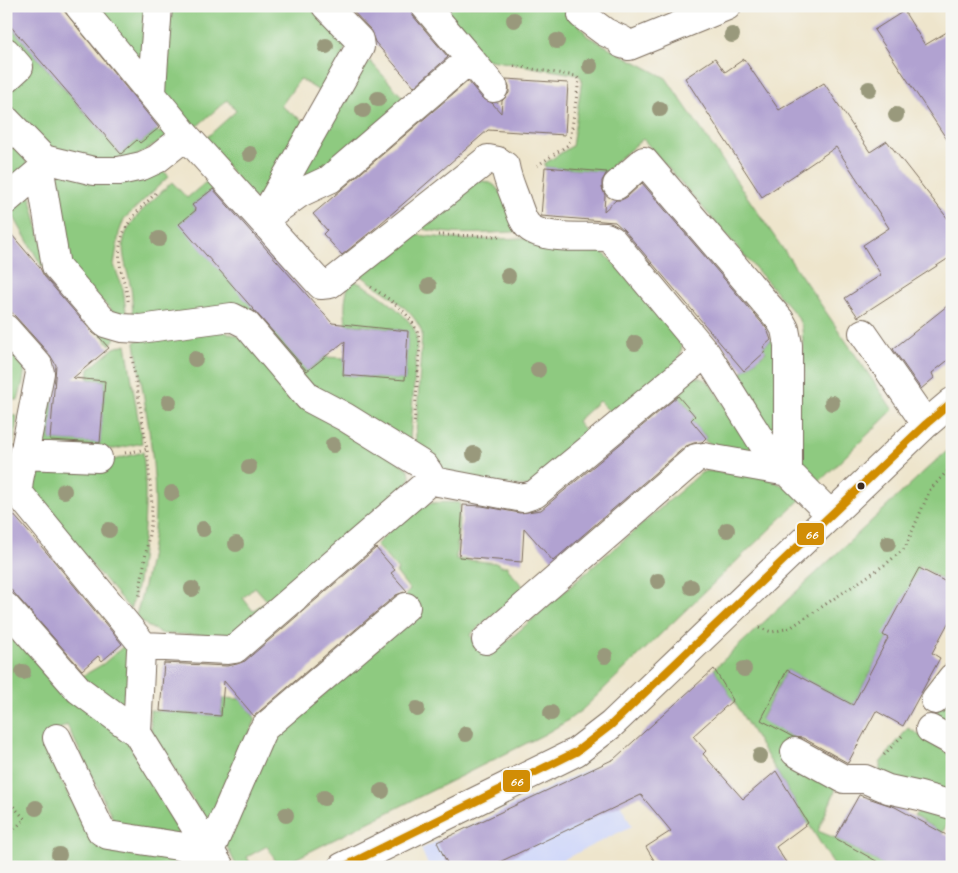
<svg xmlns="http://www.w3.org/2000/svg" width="958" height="873" viewBox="0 0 958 873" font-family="Caveat,sans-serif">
  <rect width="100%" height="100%" fill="#f6f6f2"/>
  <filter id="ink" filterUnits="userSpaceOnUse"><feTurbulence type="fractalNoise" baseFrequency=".02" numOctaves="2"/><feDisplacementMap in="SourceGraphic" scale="10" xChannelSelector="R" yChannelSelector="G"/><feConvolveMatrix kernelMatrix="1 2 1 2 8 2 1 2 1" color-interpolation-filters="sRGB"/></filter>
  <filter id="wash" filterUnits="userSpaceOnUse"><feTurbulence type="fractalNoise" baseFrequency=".0096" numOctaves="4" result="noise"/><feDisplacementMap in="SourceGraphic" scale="20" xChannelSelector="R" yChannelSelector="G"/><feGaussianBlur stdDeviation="1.12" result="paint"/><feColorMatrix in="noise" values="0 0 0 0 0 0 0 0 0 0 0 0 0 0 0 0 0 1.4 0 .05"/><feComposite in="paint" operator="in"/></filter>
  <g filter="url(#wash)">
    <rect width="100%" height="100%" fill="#eee5cc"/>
    <!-- built -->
    <path fill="#d2d9f9" d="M 600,766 L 632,826 L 548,867 L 429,867 L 421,849 L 584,771 Z"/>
    <!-- green -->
    <path fill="#8eca80" stroke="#647a4f" d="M 87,6 L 146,6 L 146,56 L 140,63 Z
      M 164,6 L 308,6 L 317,15 L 350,38 L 324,94 L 300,79 L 281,106 L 309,125 L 263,198 L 253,198 L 205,139 L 236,111 L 227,100 L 195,128 L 160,89 Z
      M 439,6 L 567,6 L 587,36 L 666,78 L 893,410 L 820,481 L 797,458 L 793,388 L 805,377 L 802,327 L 797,316 L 643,139 L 614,163 L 607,172 L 545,167 L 544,164 L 572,146 L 582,79 L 579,75 L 484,59 Z
      M 6,21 L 120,154 L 137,140 L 141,143 L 156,130 L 159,133 L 167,126 L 173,133 L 124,164 L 70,156 L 50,146 L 6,104 Z
      M 370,61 L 406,101 L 342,159 L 299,179 L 353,78 Z
      M 6,133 L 24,151 L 28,171 L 6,190 Z
      M 162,170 L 169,176 L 124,219 L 119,233 L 114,265 L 123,289 L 127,319 L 122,320 L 69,270 L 50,173 Z
      M 212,177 L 215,187 L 192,205 L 196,210 L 180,224 L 307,371 L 325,357 L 344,358 L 343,375 L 405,380 L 408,331 L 346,324 C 344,307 344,295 351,280 C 369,285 403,311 413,327 C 416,332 416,337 417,342 L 409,454 L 308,384 L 238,306 L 133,319 C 132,308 133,295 130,284 C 127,267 118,248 127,231 C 137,212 157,197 172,182 L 187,198 Z
      M 475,180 C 482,181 489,181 495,186 C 504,195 512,218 519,230 L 514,232 C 481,233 445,237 414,226 Z
      M 29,190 L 47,265 L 115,338 L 110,345 L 44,266 L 41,265 L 14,217 L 10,207 Z
      M 406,234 L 465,240 L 526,238 L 541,244 L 600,251 L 608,257 L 679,338 C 684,348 681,354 676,364 L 605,425 L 600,420 L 609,411 L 599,401 L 577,421 L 585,431 L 596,423 L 601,429 L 528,487 L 440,475 L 415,451 L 422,333 C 414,308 383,292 363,277 L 359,271 Z
      M 218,330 L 238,336 L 409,470 L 410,476 L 409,483 L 271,605 L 255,587 L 243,598 L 253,611 L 262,604 L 266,609 L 234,636 L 163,634 L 147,626 L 136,615 C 146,582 156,538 155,503 C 155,450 143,396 135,343 L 137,340 Z
      M 779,334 L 774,442 L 740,374 L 766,352 L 763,347 Z
      M 126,344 L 142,443 L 115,449 L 36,446 L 55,379 L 50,440 L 100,443 L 105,381 L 88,379 L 89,369 L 114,348 Z
      M 6,345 L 25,367 L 23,382 L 18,400 L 6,400 Z
      M 692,377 L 701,378 L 709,382 L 759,456 L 712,446 L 704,440 L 706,437 L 691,420 L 695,416 L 677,394 Z
      M 6,415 L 16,416 L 17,418 L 12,453 L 9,453 L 8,456 L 11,456 L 6,467 Z
      M 952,447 L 952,585 L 918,565 L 919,568 L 888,638 L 853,705 L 787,670 L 761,719 L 795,739 L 836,789 L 818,831 L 835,838 L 887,867 L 835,867 L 714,669 L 932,464 Z
      M 143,452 C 147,488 145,524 141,560 C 139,577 137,594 130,609 L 31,495 L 35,462 L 102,463 Z
      M 707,471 L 760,475 L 786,487 L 802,498 L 582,710 L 564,723 L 543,735 L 279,867 L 267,846 L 247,857 L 252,867 L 237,867 L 224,841 L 270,740 L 419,613 L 405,595 L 410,590 L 396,572 L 398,570 L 376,545 C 388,533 400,518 414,509 C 426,501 447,502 460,503 L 456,559 L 499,563 L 499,566 L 508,566 L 508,569 L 524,588 L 470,635 L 489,657 L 701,473 Z
      M 6,620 L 127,741 L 185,837 L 117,827 L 67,725 L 41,739 L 90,838 L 202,862 L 204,867 L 6,867 Z
      M 130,643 L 129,712 L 81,677 L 103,664 L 126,644 Z
      M 952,686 L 952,728 L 936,720 L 938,705 Z
      M 223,698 L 240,699 L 256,719 L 211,821 L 205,820 L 155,738 L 151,729 L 150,710 L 221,716 Z
      M 908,728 L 952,755 L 952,795 L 880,776 L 880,763 Z
      M 924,806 L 951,817 L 942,833 L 914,816 Z"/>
    <g id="blocks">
      <!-- building -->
      <path fill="#b1a2d1" d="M 6,6 L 60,6 L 159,128 L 140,143 L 137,140 L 121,154 L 6,21 Z
        M 348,6 L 410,6 L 413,16 L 448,57 L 414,87 L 375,42 L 370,29 Z
        M 904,11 L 925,45 L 952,29 L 952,147 L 874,30 Z
        M 715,58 L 725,72 L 744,59 L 779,110 L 824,83 L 870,152 L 887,141 L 952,224 L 952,256 L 858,317 L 845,298 L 881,275 L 863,245 L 889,228 L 836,147 L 762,197 L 685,78 Z
        M 506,79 L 568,83 L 565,135 L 488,130 L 373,230 L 342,255 L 323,234 L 327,230 L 313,214 L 468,81 L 482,98 L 492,103 L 501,113 L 502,101 L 509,93 L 509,86 Z
        M 545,167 L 607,172 L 602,181 L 602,188 L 605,195 L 604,211 L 616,200 L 621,200 L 627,197 L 642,183 L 767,329 L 771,340 L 763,347 L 766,351 L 744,371 L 624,230 L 615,222 L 541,216 Z
        M 213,189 L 332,323 L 408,331 L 405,380 L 343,375 L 345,341 L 307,371 L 179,224 L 196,210 L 192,205 Z
        M 6,228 L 40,268 L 44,276 L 93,333 L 100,338 L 109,348 L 73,378 L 105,381 L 100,443 L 50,440 L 56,365 L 50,355 L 6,306 Z
        M 952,302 L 952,357 L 932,373 L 934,378 L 921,389 L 893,349 Z
        M 678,396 L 695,416 L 691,420 L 706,438 L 702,442 L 694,443 L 686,446 L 553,561 L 524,528 L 522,562 L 459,557 L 463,505 L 482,506 L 520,513 L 541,510 Z
        M 6,506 L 54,561 L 122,644 L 102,661 L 98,656 L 82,670 L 6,584 Z
        M 376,548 L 395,570 L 391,573 L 407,591 L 396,595 L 254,716 L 224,681 L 221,716 L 160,711 L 164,663 L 227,666 L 237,664 L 245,661 Z
        M 919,568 L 952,585 L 952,616 L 932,653 L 940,658 L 903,726 L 876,711 L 848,763 L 803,738 L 793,737 L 761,720 L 787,670 L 853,705 L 888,638 L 883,635 Z
        M 714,669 L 733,700 L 693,736 L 706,751 L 703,754 L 743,799 L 776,771 L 808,823 L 776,847 L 789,867 L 658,867 L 646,847 L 671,831 L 641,795 L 489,867 L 449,867 L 437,842 L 614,759 Z
        M 859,795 L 895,807 L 952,838 L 952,867 L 887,867 L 835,838 Z"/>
    </g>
  </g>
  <g filter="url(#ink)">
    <use href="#blocks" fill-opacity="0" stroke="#7a6b5b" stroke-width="1"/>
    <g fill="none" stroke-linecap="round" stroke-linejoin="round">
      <!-- minor casing -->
      <g stroke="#7a6b5b" stroke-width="30">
        <path id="minor" d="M 326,6 L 359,40 L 360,47 L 262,220 L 300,193 L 330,179 L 470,59 L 494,88
          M 425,6 L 470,59
          M 582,15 L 605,32 L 622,40 L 622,44 L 629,46 L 727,6
          M 6,52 L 19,67 L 6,79
          M 152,95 C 153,65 156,36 158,6
          M 6,120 L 44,159 L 94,171 L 119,171 L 142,166 L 157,159 L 186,136 L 79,6
          M 186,136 L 321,285 L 330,284 L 488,159 L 498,161 L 505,166 C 507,179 513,191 517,203 C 520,211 523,222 529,227 C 544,240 586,236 606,237 L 612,240 L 706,353 L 765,447 L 776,460 L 831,515
          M 44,159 L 40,171 L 56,266 L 105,323 L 122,328 L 140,329 L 232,317 L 246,324 L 309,398 L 345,417 L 424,466 L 429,473 L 428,480 L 425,485 L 235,649 L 228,650 L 144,646 L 141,650 L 137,733 L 220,867
          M 6,200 L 40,171
          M 6,329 L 38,365 L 40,373 L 19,480 L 18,490 L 21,496 L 144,646
          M 863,333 L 926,424
          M 24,455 L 98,458
          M 428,480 L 523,498 L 535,494 L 706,353
          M 6,607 L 79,690 L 137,733
          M 486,640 L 696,458 L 703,457 L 788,472 L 788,345 L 785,329 L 780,320 L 644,161 L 617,185
          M 935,700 L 952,678
          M 930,729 L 952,741
          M 57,738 L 101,831 L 108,835 L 210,851 L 261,733 L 265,727 L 406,607
          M 795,752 L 844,779 L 865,779 L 888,789 L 920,796 L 952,805
          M 342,867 L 576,752 L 611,725 L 926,424 L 952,402"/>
      </g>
      <!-- path -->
      <path stroke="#7a6b5b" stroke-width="3" stroke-dasharray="1 4" stroke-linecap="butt" d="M 514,66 L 576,76 L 579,80 L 570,141 L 568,145 L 535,167
        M 438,235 L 499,236
        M 371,287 C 392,301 417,316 420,344 L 414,426
        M 128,301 C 127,288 121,276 120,263 C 116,229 135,214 157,192
        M 132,357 L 147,449 L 152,505 L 151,522 L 139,596
        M 125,453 L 147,449
        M 759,628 L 772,632 L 790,628 L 886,564 L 905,548 L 930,490 L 952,466
        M 884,755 L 902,736
        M 6,812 L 13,806 L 25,819 L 11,832 L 6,826
        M 6,854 L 18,867"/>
      <!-- minor -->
      <use href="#minor" stroke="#fff" stroke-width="28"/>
      <!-- bus-1 casing -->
      <g stroke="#f6f6f2" stroke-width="11">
        <path id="bus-1" d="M 343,867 L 576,752 L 611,725 L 926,424 L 952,402"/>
      </g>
      <!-- bus-1 -->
      <use href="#bus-1" stroke="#d18d06" stroke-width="8"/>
    </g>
    <!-- trees -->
    <g fill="#99997c">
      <circle cx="514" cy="20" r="8"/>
      <circle cx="732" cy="35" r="8"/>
      <circle cx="557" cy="41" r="8"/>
      <circle cx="326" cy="46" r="8"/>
      <circle cx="590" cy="66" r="8"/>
      <circle cx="869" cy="89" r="8"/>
      <circle cx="378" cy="99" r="8"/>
      <circle cx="660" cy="109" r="8"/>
      <circle cx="363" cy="110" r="8"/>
      <circle cx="896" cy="115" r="8"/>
      <circle cx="250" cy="154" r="8"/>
      <circle cx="159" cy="239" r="8"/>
      <circle cx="508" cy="276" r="8"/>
      <circle cx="429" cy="286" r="8"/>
      <circle cx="635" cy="343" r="8"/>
      <circle cx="195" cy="359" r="8"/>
      <circle cx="538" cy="370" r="8"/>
      <circle cx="169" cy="402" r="8"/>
      <circle cx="832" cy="403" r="8"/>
      <circle cx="333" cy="445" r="8"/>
      <circle cx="474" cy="454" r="8"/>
      <circle cx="249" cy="467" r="8"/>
      <circle cx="64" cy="491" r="8"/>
      <circle cx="172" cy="493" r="8"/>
      <circle cx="203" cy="529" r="8"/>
      <circle cx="109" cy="530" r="8"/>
      <circle cx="727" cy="530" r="8"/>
      <circle cx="888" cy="543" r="8"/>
      <circle cx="236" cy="544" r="8"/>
      <circle cx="658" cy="581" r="8"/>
      <circle cx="691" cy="587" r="8"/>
      <circle cx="192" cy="589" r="8"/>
      <circle cx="605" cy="656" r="8"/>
      <circle cx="744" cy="669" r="8"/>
      <circle cx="23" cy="672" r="8"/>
      <circle cx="417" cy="709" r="8"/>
      <circle cx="551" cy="713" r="8"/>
      <circle cx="466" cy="734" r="8"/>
      <circle cx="760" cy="756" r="8"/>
      <circle cx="382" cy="791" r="8"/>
      <circle cx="324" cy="798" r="8"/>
      <circle cx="36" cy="808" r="8"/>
      <circle cx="286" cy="815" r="8"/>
      <circle cx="59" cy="855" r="8"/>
    </g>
  </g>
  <!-- markers -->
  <circle fill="#3b2a1e" stroke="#f6f6f2" stroke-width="2" cx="861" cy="486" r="4.5"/>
  <g stroke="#f6f6f2" stroke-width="2">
    <rect x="796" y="522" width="29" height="24" rx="5" fill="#d18d06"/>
    <rect x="502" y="769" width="29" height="24" rx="5" fill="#d18d06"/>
  </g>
  <g font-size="14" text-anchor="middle" font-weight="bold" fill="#fff">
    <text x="811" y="539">66</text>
    <text x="516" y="786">66</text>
  </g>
  <!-- margin -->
  <rect width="958" height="873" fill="none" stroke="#f6f6f2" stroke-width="25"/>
</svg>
